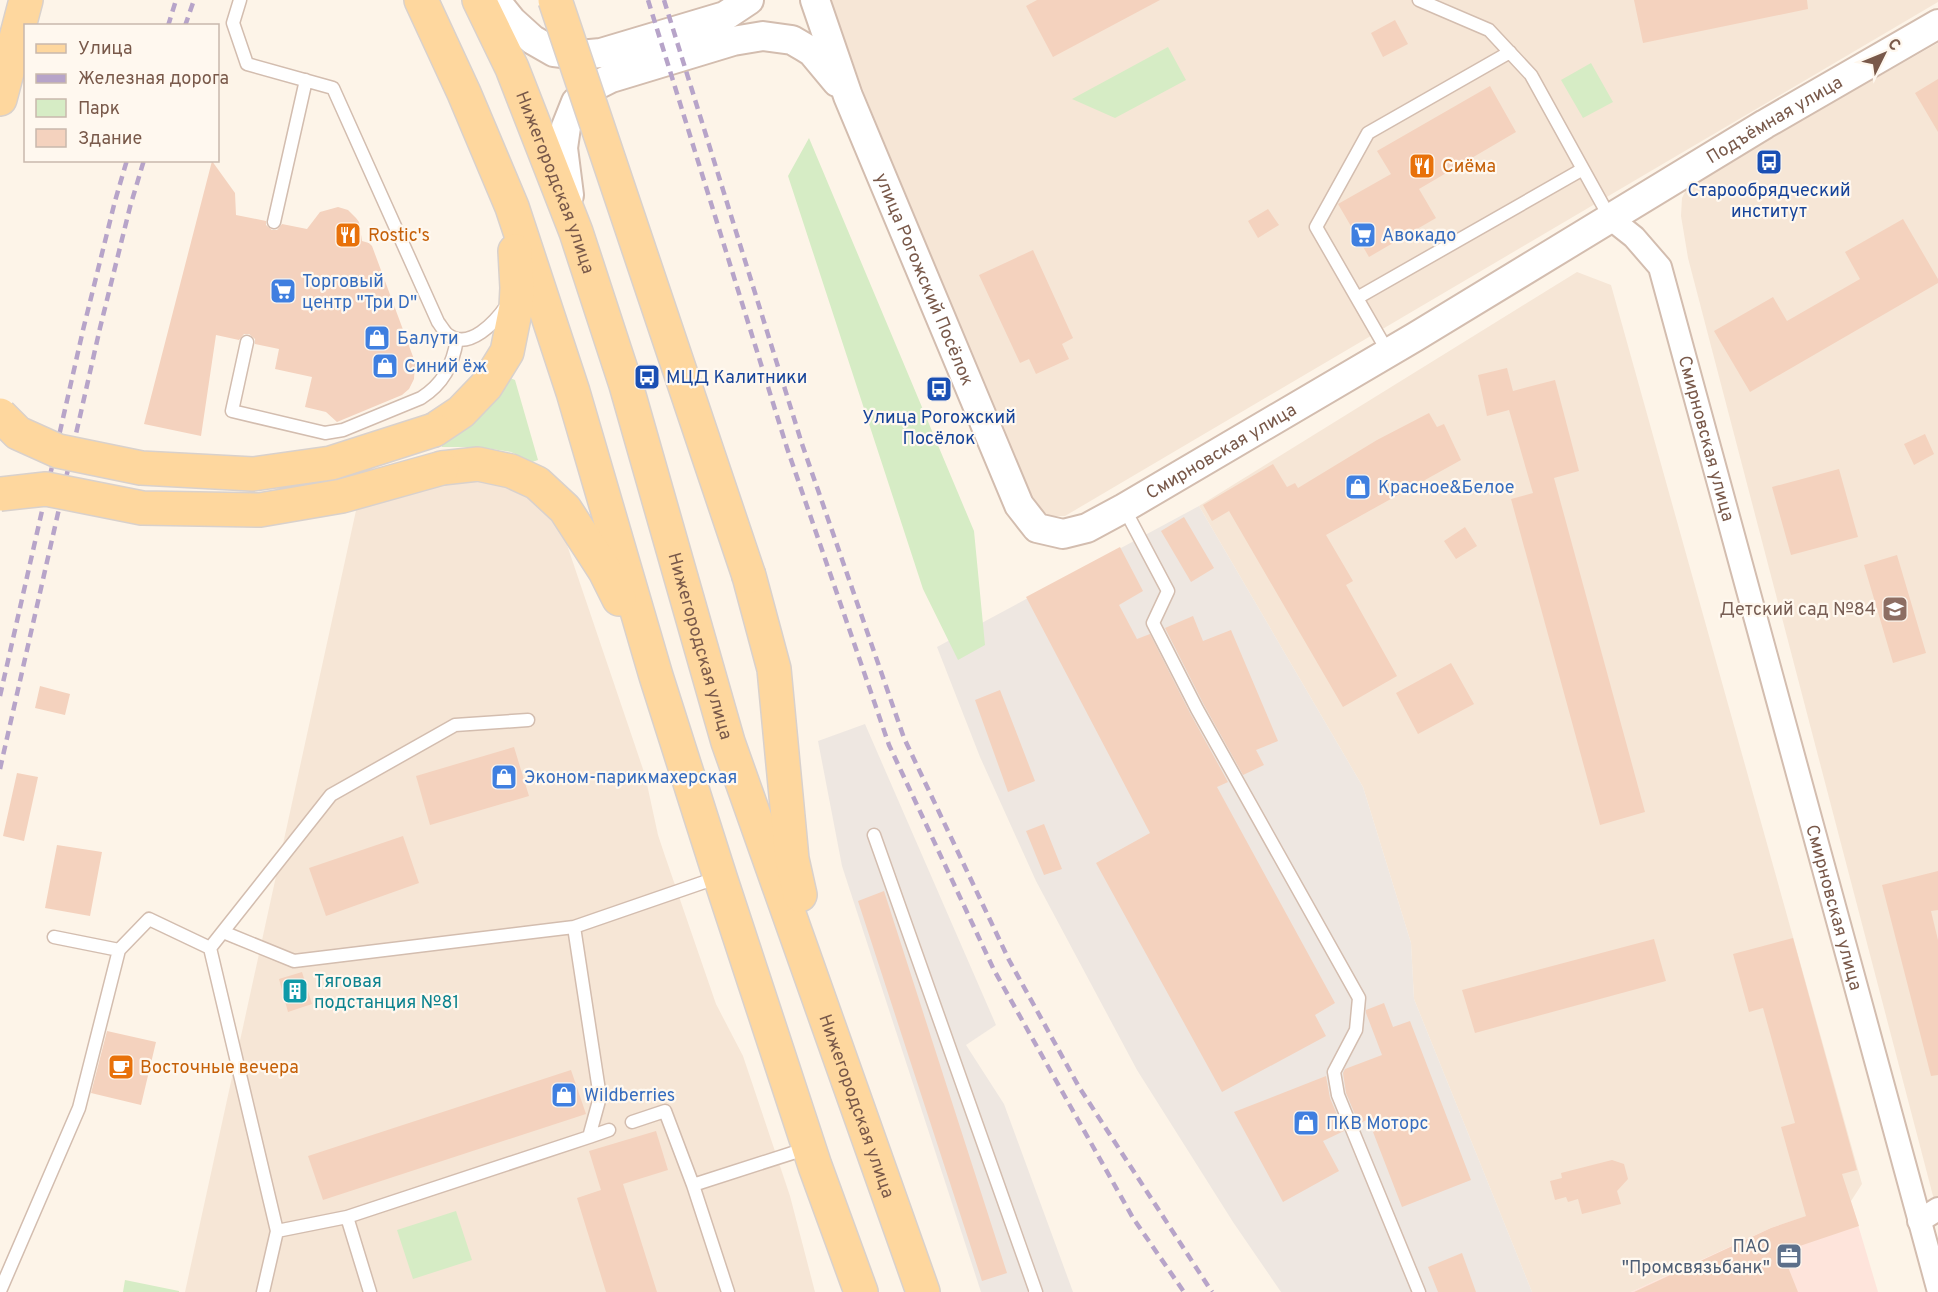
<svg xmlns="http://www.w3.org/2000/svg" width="1938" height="1292" viewBox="0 0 1938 1292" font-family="Overpass,sans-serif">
  <rect width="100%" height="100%" fill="#fdf4e8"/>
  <!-- residential -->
  <path fill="#f6e6d6" d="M 830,0 L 1938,0 L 1938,2 L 1065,516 L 1050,516 L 1041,511 L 1033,500 L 866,98 Z
    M 1938,43 L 1938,1215 L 1688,258 L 1681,216 L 1682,198 L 1687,188 L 1695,180 Z
    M 1577,272 L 1611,285 L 1862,1184 L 1851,1201 L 1771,1228 L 1631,1292 L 1532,1292 L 1414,999 L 1411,943 L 1363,787 L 1199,506 Z
    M 462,476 L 514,485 L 545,506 L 564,536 L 645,775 L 658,835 L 665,856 L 716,1004 L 743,1056 L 790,1196 L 815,1292 L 185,1292 L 357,506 Z"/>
  <!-- commercial -->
  <path fill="#fee4db" d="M 1851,1201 L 1878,1292 L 1631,1292 L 1771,1228 Z"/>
  <!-- industrial -->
  <path fill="#eee7e1" d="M 1199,506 L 1363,787 L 1411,943 L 1414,999 L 1532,1292 L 1281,1292 L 1233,1222 L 1137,1070 L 1036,881 L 980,757 L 937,647 Z
    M 865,724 L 996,1025 L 966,1045 L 1004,1104 L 1073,1292 L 981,1292 L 842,866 L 818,741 Z"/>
  <!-- green -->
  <path fill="#d6ecc5" d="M 1168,47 L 1186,80 L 1115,118 L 1072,99 Z
    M 1591,63 L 1613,102 L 1583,118 L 1561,80 Z
    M 809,138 L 974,531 L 985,645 L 958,660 L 923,589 L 788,176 Z
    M 510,378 L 515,380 L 538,460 L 532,462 L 511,452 L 479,447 L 442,447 L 441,444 L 468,426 L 490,406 Z
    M 456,1211 L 472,1260 L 413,1279 L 397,1230 Z
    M 125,1280 L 179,1291 L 179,1292 L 123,1292 Z"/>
  <!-- building -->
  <path fill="#f4d2be" d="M 1037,0 L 1160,0 L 1053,57 L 1026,6 Z
    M 1634,0 L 1807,0 L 1808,9 L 1643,43 Z
    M 1395,20 L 1408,44 L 1383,57 L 1371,33 Z
    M 1938,79 L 1938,132 L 1915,93 Z
    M 1490,86 L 1516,132 L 1419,189 L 1436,218 L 1369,257 L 1338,204 L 1391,174 L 1377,151 Z
    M 212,161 L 235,193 L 236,215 L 266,221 L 266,225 L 272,230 L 277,230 L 282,224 L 307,229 L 320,212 L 338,207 L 348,210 L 356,218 L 359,222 L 362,241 L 369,243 L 372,246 L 415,362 L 414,379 L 409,389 L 402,395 L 337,422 L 326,412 L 305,407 L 312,377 L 275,369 L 279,349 L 255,344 L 255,339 L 249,334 L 244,334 L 239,340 L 216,335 L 201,436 L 144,424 Z
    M 1268,209 L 1279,225 L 1258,238 L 1248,221 Z
    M 1903,219 L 1938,279 L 1938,283 L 1750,392 L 1714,331 L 1773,297 L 1787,321 L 1860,279 L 1845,252 Z
    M 1033,250 L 1073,338 L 1062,344 L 1069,359 L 1036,374 L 1029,359 L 1020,363 L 979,275 Z
    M 1507,368 L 1513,391 L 1555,380 L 1579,471 L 1554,478 L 1645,812 L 1600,825 L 1511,499 L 1533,493 L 1509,410 L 1487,416 L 1478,375 Z
    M 1429,413 L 1437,427 L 1444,424 L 1461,460 L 1326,535 L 1353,581 L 1346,585 L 1397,676 L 1343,707 L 1229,511 L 1212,521 L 1203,505 L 1273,464 L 1287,487 L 1295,483 L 1298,488 L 1377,440 Z
    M 1925,434 L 1934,454 L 1914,465 L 1904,444 Z
    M 1839,469 L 1858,537 L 1791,555 L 1772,487 Z
    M 1184,517 L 1214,568 L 1191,582 L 1161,531 Z
    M 1465,527 L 1477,546 L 1456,559 L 1444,541 Z
    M 1120,547 L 1143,591 L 1119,605 L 1137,639 L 1150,634 L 1190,713 L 1228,782 L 1217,787 L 1335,1003 L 1315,1015 L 1326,1036 L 1222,1092 L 1096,863 L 1150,833 L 1026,597 Z
    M 1897,555 L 1926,653 L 1893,663 L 1864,565 Z
    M 1193,616 L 1203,641 L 1231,630 L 1278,741 L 1256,750 L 1264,765 L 1243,775 L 1204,705 L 1165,628 Z
    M 1451,663 L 1474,704 L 1418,734 L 1396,693 Z
    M 40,686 L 70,694 L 65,715 L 35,708 Z
    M 1000,690 L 1035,781 L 1008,792 L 975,700 Z
    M 514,747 L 529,796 L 430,825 L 416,776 Z
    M 17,773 L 38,777 L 24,841 L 3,836 Z
    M 1044,824 L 1062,869 L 1044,875 L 1026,831 Z
    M 403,836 L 419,883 L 326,916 L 309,868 Z
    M 57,845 L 102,852 L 90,916 L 45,908 Z
    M 1938,871 L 1938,910 L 1931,911 L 1938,940 L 1938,1075 L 1931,1076 L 1882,885 Z
    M 884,891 L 1007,1273 L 982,1281 L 858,901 Z
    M 1793,938 L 1857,1170 L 1842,1174 L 1859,1226 L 1782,1252 L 1798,1292 L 1634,1292 L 1771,1228 L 1806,1216 L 1781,1127 L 1795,1123 L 1763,1008 L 1749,1012 L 1733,954 Z
    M 1654,939 L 1666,981 L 1475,1033 L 1462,990 Z
    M 302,972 L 312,1004 L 288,1012 L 279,979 Z
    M 1384,1003 L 1393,1027 L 1410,1021 L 1471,1180 L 1402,1207 L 1368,1119 L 1359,1124 L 1346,1093 L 1343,1073 L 1345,1069 L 1382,1055 L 1366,1013 L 1366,1010 Z
    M 107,1031 L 156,1042 L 141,1105 L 91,1093 Z
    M 571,1070 L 586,1114 L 323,1200 L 308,1156 Z
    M 1326,1076 L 1330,1098 L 1344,1131 L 1323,1141 L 1339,1171 L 1283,1202 L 1234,1112 Z
    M 656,1131 L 668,1170 L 623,1184 L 657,1292 L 606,1292 L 577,1198 L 601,1190 L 589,1151 Z
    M 1612,1160 L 1624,1164 L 1628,1179 L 1617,1191 L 1621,1204 L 1582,1214 L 1578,1199 L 1568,1202 L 1566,1197 L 1555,1200 L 1550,1181 L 1562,1178 L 1561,1173 Z
    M 1462,1253 L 1476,1292 L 1438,1292 L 1428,1267 Z"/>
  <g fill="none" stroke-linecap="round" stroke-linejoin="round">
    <!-- service casing -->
    <g stroke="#d3bdaf" stroke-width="15">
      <path id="service" d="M 240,0 L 233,23 L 247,64 L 333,88 L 438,322 C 441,326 444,331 447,334 C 469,352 496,321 507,305
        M 1419,0 L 1489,30 L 1531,75 L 1610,218
        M 274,222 L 306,80
        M 1357,298 L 1583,169
        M 247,342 L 232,411 L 325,433 L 343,430 L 421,398 C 443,384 453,365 457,339
        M 1388,352 L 1316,227 L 1368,133 L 1510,52
        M 1124,508 L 1168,591 L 1153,623 L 1197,709 L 1359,998 L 1356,1030 L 1334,1072 L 1338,1095 L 1419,1292
        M 874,835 L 1036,1292 L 1035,1292
        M 223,932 L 294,961 L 574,927 L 719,877
        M 54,937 L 119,950
        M 210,948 L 331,795 L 455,725 L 528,720
        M 632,1122 L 665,1111 L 693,1185
        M 589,1137 L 609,1130
        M 347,1217 L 589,1137 L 600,1097 L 574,927
        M 0,1291 L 79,1108 L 119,950 L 149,919 L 210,948 L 277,1231 L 347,1217 L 370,1292
        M 263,1292 L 277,1231
        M 728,1292 L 693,1185 L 808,1148"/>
    </g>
    <!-- minor casing -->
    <g stroke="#d3bdaf" stroke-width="26">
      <g id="minor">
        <path id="s1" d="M 1610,218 L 1634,237 L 1660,267 L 1938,1288"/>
        <path d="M 1919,1221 L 1938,1209"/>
      </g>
    </g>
    <!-- tertiary casing -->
    <g stroke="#d3bdaf" stroke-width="32">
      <g id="tertiary">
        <path d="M 495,0 L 512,21 L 533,40 L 554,52 L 579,55 L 601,53 L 725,16 L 749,0"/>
        <path id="s2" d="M 815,0 L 848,96 L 1019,505 L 1037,528 L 1063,534 L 1087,528 L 1124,508 L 1415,337 L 1765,124 L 1938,24"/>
        <path d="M 569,195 L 563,148 L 566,127 L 576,102 L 591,88 L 611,78 L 733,41 L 763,36 L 792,40 L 804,47 L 812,52 L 837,82"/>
      </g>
    </g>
    <!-- primary casing -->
    <g stroke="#d9d1cc" stroke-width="36">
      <g id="primary">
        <path d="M 421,0 L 464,93 L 512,207 L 573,392 L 656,676 L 720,877 L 815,1166 L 861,1292"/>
        <path id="s3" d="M 479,0 L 512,68 L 576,232 L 626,385 L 728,742 L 923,1292"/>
        <path d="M 0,99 L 26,0"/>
        <path d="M 434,430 L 461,412 L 486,386 L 507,352 L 516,307 L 517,288 L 515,251"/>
        <path d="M 442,468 L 478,464 L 511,471 L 537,483 L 565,509 L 605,571 L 619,599"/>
        <path d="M 749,576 L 774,669 L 792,859 L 800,895"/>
      </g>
    </g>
    <!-- service -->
    <use href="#service" stroke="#fff" stroke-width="12"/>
    <!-- minor -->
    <use href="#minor" stroke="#fff" stroke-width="22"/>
    <!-- tertiary -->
    <use href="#tertiary" stroke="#fff" stroke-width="28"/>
    <!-- primary -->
    <use href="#primary" stroke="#fed79e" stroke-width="33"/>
    <!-- rail -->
    <path stroke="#b7a4c9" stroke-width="4.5" stroke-dasharray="9 6" stroke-linecap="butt" d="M 648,0 L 787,448 L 889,745 L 994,970 L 1133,1218 L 1184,1292
      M 664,0 L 802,444 L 904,738 L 1009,960 L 1079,1087 L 1212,1292
      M 168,26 L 176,0
      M 185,26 L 194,0
      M 0,696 L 83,330 L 115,201 L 127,160
      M 0,769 L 100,328 L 130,207 L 144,160"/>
    <!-- primary-bridge casing -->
    <g stroke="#d9d1cc" stroke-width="36" stroke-linecap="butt">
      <path id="primary-bridge" d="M 555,0 L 749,576
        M 0,415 L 18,433 L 58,451 L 141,468 L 253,474 L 331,463 L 434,430
        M 0,494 L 46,489 L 142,508 L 260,510 L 342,496 L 442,468"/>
    </g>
    <!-- primary-bridge -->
    <use href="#primary-bridge" stroke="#fed79e" stroke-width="33"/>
  </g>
  <!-- icons -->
  <defs>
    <g id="bus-square" transform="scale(1.35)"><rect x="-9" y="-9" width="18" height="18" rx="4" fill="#1a4fb4" stroke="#fff8ef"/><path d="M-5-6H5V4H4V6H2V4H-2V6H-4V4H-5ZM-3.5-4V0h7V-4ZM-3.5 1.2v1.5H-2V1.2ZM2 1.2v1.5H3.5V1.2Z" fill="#fff"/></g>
    <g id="restaurant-square" transform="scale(1.35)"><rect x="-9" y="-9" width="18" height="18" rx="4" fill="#e8710a" stroke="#fff8ef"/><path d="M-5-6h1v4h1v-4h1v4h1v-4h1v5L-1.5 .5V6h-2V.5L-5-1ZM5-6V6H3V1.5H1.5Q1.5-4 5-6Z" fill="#fff"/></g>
    <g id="supermarket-square" transform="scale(1.35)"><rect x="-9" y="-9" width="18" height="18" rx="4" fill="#3f7fe0" stroke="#fff8ef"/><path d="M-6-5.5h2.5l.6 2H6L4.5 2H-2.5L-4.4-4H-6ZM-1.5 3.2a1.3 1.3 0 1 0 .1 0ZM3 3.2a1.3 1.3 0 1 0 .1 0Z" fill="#fff"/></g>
    <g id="shop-square" transform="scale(1.35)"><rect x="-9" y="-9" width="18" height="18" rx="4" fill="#3f7fe0" stroke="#fff8ef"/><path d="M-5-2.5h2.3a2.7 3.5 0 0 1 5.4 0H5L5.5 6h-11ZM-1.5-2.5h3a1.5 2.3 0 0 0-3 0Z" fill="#fff"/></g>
    <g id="school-square" transform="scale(1.35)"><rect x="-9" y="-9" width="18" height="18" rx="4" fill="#8d6e63" stroke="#fff8ef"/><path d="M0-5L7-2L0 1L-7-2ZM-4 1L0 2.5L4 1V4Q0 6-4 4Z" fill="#fff"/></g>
    <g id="building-square" transform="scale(1.35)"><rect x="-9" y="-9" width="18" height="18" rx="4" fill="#0f9aa8" stroke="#fff8ef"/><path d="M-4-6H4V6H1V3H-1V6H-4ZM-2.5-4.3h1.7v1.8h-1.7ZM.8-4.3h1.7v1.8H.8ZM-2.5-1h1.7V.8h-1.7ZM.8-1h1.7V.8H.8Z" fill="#fff"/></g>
    <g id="cafe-square" transform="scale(1.35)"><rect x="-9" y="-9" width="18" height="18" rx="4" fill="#e8710a" stroke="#fff8ef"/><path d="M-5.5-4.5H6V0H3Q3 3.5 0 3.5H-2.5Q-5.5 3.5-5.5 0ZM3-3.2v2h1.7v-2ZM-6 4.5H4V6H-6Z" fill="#fff"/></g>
    <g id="office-square" transform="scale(1.35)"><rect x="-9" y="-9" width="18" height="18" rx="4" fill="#5c6f8a" stroke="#fff8ef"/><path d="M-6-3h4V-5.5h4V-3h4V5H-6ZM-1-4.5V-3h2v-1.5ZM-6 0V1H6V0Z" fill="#fff"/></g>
  </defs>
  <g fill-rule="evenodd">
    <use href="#bus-square" x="1769" y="162"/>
    <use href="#restaurant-square" x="1422" y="166"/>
    <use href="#restaurant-square" x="348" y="235"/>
    <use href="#supermarket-square" x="1363" y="235"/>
    <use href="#supermarket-square" x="283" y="291"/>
    <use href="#shop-square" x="377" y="338"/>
    <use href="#shop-square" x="385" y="366"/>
    <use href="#bus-square" x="647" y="377"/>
    <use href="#bus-square" x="939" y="389"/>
    <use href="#shop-square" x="1358" y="487"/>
    <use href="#school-square" x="1895" y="609"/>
    <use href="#shop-square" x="504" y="777"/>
    <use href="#building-square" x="295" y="991"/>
    <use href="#cafe-square" x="121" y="1067"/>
    <use href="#shop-square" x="564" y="1095"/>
    <use href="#shop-square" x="1306" y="1123"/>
    <use href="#office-square" x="1789" y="1256"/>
  </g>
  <g text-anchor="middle" stroke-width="4.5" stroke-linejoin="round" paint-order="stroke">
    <!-- street labels -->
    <g font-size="18" fill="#79594a" stroke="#fff8ef">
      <text dy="6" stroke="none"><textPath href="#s2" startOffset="1425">Подъёмная улица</textPath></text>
      <text dy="6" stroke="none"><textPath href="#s3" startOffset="198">Нижегородская улица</textPath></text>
      <text dy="6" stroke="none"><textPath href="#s2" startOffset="300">улица Рогожский Посёлок</textPath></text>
      <text dy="6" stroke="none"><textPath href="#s1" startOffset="248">Смирновская улица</textPath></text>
      <text dy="6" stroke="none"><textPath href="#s2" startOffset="780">Смирновская улица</textPath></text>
      <text dy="6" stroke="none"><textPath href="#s3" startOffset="684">Нижегородская улица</textPath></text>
      <text dy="6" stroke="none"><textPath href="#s1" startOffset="734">Смирновская улица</textPath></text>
      <text dy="6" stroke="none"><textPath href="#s3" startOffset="1170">Нижегородская улица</textPath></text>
    </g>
    <!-- food labels -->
    <g font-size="18" fill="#c56008" stroke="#fff8ef" text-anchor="start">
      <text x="1442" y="172">Сиёма</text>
      <text x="368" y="241">Rostic's</text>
      <text x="140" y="1073">Восточные вечера</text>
    </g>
    <!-- transit labels -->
    <g font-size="18" fill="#164399" stroke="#fff8ef">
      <text x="1769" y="196">Старообрядческий<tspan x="1769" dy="21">институт</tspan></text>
      <text x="666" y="383" text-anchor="start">МЦД Калитники</text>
      <text x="939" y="423">Улица Рогожский<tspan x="939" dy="21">Посёлок</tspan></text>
    </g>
    <!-- shop labels -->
    <g font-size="18" fill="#366cbe" stroke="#fff8ef" text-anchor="start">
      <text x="1382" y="241">Авокадо</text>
      <text x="302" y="287">Торговый<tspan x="302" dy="21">центр "Три D"</tspan></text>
      <text x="397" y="344">Балути</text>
      <text x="404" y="372">Синий ёж</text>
      <text x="1378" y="493">Красное&amp;Белое</text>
      <text x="524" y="783">Эконом-парикмахерская</text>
      <text x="584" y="1101">Wildberries</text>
      <text x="1326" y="1129">ПКВ Моторс</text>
    </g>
    <!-- education labels -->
    <g font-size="18" fill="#785e54" stroke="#fff8ef" text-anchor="end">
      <text x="1876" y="615">Детский сад №84</text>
    </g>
    <!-- culture labels -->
    <g font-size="18" fill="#0d838f" stroke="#fff8ef" text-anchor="start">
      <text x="314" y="987">Тяговая<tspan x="314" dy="21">подстанция №81</tspan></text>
    </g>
    <!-- service labels -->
    <g font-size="18" fill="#4e5e75" stroke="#fff8ef" text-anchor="end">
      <text x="1770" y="1252">ПАО<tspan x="1770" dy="21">"Промсвязьбанк"</tspan></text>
    </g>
  </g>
  <!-- legend -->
  <rect x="24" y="24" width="195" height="138" fill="#fff8ef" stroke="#c9b8ad" stroke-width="1.5"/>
  <rect x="36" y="44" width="30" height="9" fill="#fed79e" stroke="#c9b8ad" stroke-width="1.5"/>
  <text x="78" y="54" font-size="18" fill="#79594a">Улица</text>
  <rect x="36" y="74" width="30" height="9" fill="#b7a4c9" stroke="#c9b8ad" stroke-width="1.5"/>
  <text x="78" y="84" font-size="18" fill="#79594a">Железная дорога</text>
  <rect x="36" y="99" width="30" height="18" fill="#d6ecc5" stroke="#c9b8ad" stroke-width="1.5"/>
  <text x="78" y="114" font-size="18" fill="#79594a">Парк</text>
  <rect x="36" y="129" width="30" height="18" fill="#f4d2be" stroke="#c9b8ad" stroke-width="1.5"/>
  <text x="78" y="144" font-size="18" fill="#79594a">Здание</text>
  <!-- north arrow -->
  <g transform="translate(1884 54) rotate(47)" stroke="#fff8ef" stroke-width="4.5" paint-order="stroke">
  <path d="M0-4.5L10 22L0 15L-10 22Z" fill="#79594a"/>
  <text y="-9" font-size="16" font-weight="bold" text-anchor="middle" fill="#79594a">С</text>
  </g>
</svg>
